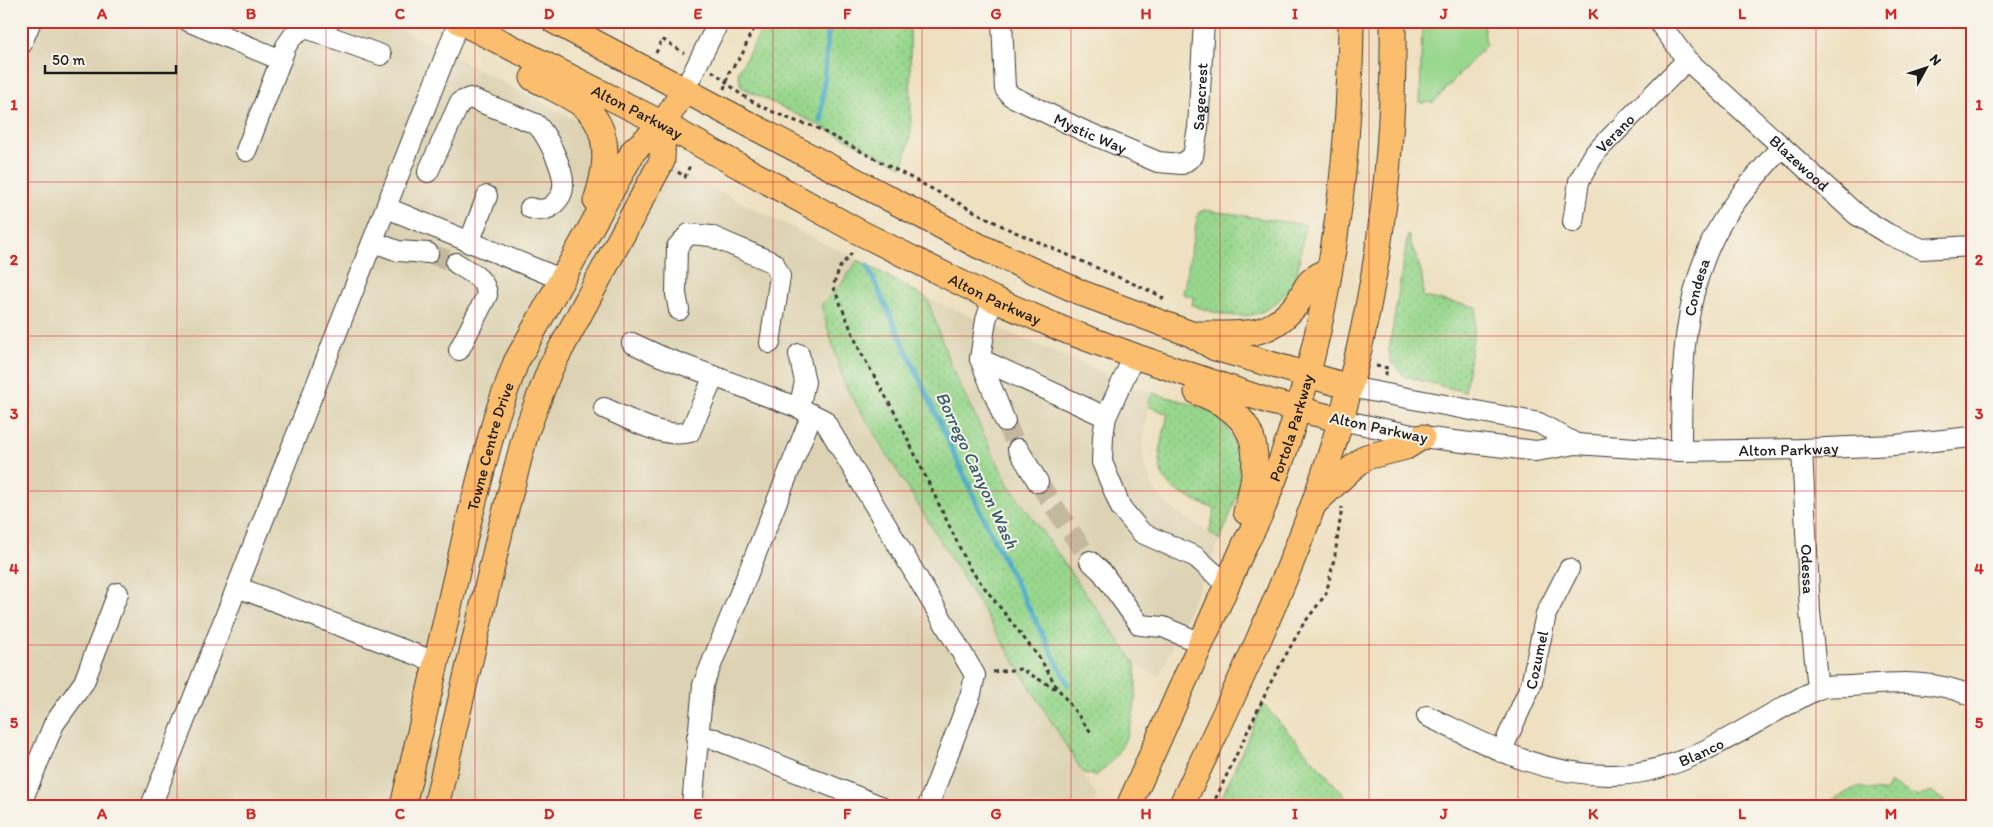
<svg xmlns="http://www.w3.org/2000/svg" width="1993" height="827" viewBox="0 0 1993 827" font-family="Itim,sans-serif">
  <defs>
    <pattern id="grass-dots" width="8" height="8" patternUnits="userSpaceOnUse" patternTransform="scale(1.25)"><rect width="8" height="8" fill="#98d78d"/><path d="M2 2h.1M6 6h.1" fill="none" stroke="#82b879" stroke-width="1.8" stroke-linecap="round"/></pattern>
  </defs>
  <rect width="100%" height="100%" fill="#f7f3e8"/>
  <filter id="ink" filterUnits="userSpaceOnUse"><feTurbulence type="fractalNoise" baseFrequency=".02" numOctaves="2"/><feDisplacementMap in="SourceGraphic" scale="10" xChannelSelector="R" yChannelSelector="G"/><feConvolveMatrix kernelMatrix="1 2 1 2 8 2 1 2 1" color-interpolation-filters="sRGB"/></filter>
  <filter id="wash" filterUnits="userSpaceOnUse"><feTurbulence type="fractalNoise" baseFrequency=".0096" numOctaves="4" result="noise"/><feDisplacementMap in="SourceGraphic" scale="20" xChannelSelector="R" yChannelSelector="G"/><feGaussianBlur stdDeviation="1.12" result="paint"/><feColorMatrix in="noise" values="0 0 0 0 0 0 0 0 0 0 0 0 0 0 0 0 0 1.4 0 .05"/><feComposite in="paint" operator="in"/></filter>
  <g filter="url(#wash)">
    <rect width="100%" height="100%" fill="#eee0c0"/>
    <!-- built -->
    <path fill="#ddd3b4" d="M 21,21 L 385,21 L 591,128 L 858,260 L 840,286 L 821,305 L 845,386 L 1097,797 L 1093,806 L 21,806 Z
      M 927,298 L 1152,393 L 1144,427 L 1143,453 L 1144,463 L 1153,488 L 1169,507 L 1220,540 L 1159,677 L 1135,663 L 1008,484 L 951,367 Z"/>
    <!-- grass -->
    <path fill="url(#grass-dots)" stroke="#5a7a54" d="M 767,21 L 910,21 L 911,133 L 903,167 L 741,87 L 738,72 Z
      M 1204,210 L 1305,225 C 1302,241 1301,259 1296,275 C 1293,285 1286,293 1279,300 C 1252,325 1224,316 1192,305 L 1194,297 L 1183,294 L 1198,213 Z
      M 1408,234 C 1416,262 1424,266 1423,297 L 1477,307 L 1465,392 L 1404,376 L 1391,362 L 1389,350 Z
      M 858,260 L 927,298 L 951,367 L 1008,484 L 1135,663 C 1139,706 1132,749 1095,776 L 1083,773 L 845,386 L 821,305 L 840,286 Z
      M 1152,393 C 1172,399 1199,404 1217,416 C 1223,421 1229,431 1232,438 C 1251,476 1234,503 1220,540 L 1209,532 L 1215,509 C 1153,484 1153,476 1168,414 L 1148,406 Z
      M 1263,704 L 1354,806 L 1218,806 Z
      M 1890,783 L 1918,797 L 1931,792 L 1952,806 L 1820,806 L 1857,787 L 1885,792 Z"/>
    <!-- park -->
    <path fill="#98d78d" stroke="#5a7a54" d="M 1422,21 L 1483,21 L 1486,45 L 1434,102 L 1420,103 Z"/>
    <g fill="none" stroke-linecap="round" stroke-linejoin="round">
      <!-- stream -->
      <path stroke="#4daccc" stroke-width="5" d="M 821,121 L 829,21
        M 867,265 L 994,540 L 1068,684"/>
    </g>
  </g>
  <g filter="url(#ink)">
    <g fill="none" stroke-linecap="round" stroke-linejoin="round">
      <!-- minor-tunnel -->
      <path stroke="#c4b99f" stroke-width="20" stroke-dasharray="20 10" stroke-linecap="butt" d="M 428,253 L 456,263
        M 1005,421 L 1018,449
        M 1038,482 L 1090,561"/>
      <!-- minor casing -->
      <g stroke="#3c3935" stroke-width="22">
        <g id="minor">
          <path d="M 188,21 L 281,60"/>
          <path id="s1" d="M 1002,21 L 1005,89 L 1011,96 L 1082,130 L 1158,162 L 1182,164 L 1193,156 L 1198,128 L 1204,21"/>
          <path id="s2" d="M 1658,21 L 1687,60 L 1857,215 L 1888,234 L 1922,249 L 1972,246"/>
          <path d="M 21,45 L 31,21"/>
          <path d="M 685,89 L 719,21"/>
          <path d="M 246,151 L 286,46 L 293,36 L 306,28 L 381,55"/>
          <path d="M 428,172 L 460,102 L 470,98 L 536,124 C 547,134 565,171 563,187 C 563,193 559,199 555,203 C 548,211 539,211 530,208"/>
          <path d="M 387,208 L 563,280"/>
          <path id="s3" d="M 1573,222 L 1579,181 L 1595,153 L 1687,60"/>
          <path d="M 374,242 L 398,251 L 428,253"/>
          <path d="M 469,243 L 487,196"/>
          <path d="M 456,263 C 469,272 486,278 487,295 L 459,350"/>
          <path d="M 993,299 L 986,320 L 980,359 L 1005,421"/>
          <path d="M 679,310 L 676,294 L 677,247 L 689,234 L 711,236 L 774,263 L 780,276 L 770,343"/>
          <path d="M 632,343 L 660,356 L 799,408 L 805,382 L 799,354"/>
          <path d="M 1134,356 L 1106,417 L 1103,436 L 1102,462 L 1121,508 L 1142,533 L 1196,557 L 1227,585"/>
          <path d="M 980,359 L 1106,417"/>
          <path d="M 1350,387 L 1539,423 L 1576,444"/>
          <path d="M 604,408 C 630,419 662,439 690,432 L 714,376"/>
          <path d="M 799,408 L 824,420 L 975,675 L 971,694 L 928,806"/>
          <path id="s4" d="M 1341,420 L 1422,437 L 1536,451 L 1576,444 L 1681,451 L 1802,449 L 1895,445 L 1972,437"/>
          <path d="M 1018,449 L 1038,482"/>
          <path id="s5" d="M 1802,449 L 1810,612 L 1818,689"/>
          <path id="s6" d="M 1681,451 C 1681,375 1682,289 1722,222 C 1738,195 1761,171 1781,147"/>
          <path d="M 1090,561 L 1102,572 L 1140,625 L 1163,627 L 1201,643"/>
          <path d="M 237,587 L 436,662"/>
          <path id="s7" d="M 1427,716 C 1490,746 1537,774 1608,775 C 1686,776 1749,722 1816,690 C 1825,685 1839,687 1849,686 C 1892,683 1931,678 1972,696"/>
          <path d="M 697,737 L 715,739 L 880,806"/>
          <path id="s8" d="M 1501,752 L 1531,685 L 1546,614 L 1569,569"/>
          <path d="M 21,803 L 54,724 L 84,682 L 118,593"/>
          <path d="M 151,806 L 459,21"/>
          <path d="M 692,806 L 703,685 L 812,414"/>
        </g>
      </g>
      <!-- major casing -->
      <g stroke="#3c3935" stroke-width="27">
        <g id="major">
          <path id="s9" d="M 459,21 L 663,124 L 859,232 L 993,299 L 1062,329 L 1137,357 L 1271,402 L 1341,420"/>
          <path d="M 554,21 L 979,246 L 1084,294 L 1191,334 L 1215,348 L 1350,387"/>
          <path d="M 533,78 C 548,86 564,93 578,102 C 613,125 608,166 596,201"/>
          <path d="M 1198,334 C 1239,333 1266,341 1296,305 C 1302,298 1304,288 1310,282 C 1315,277 1323,273 1329,269"/>
          <path d="M 1197,392 C 1261,415 1263,454 1246,512"/>
          <path d="M 1316,502 L 1352,468 L 1366,457 L 1406,447 L 1422,437"/>
          <path id="s10" d="M 403,806 L 469,520 L 496,417 L 516,362 L 634,150 L 663,124 L 685,89"/>
          <path d="M 436,806 L 501,528 L 526,432 L 550,369 L 662,161 L 663,124"/>
          <path id="s11" d="M 1129,806 L 1245,544 C 1261,517 1270,489 1281,461 C 1330,323 1350,167 1351,21"/>
          <path d="M 1181,806 C 1232,699 1284,591 1322,480 C 1372,333 1395,177 1393,21"/>
        </g>
      </g>
      <!-- path -->
      <path stroke="#3c3935" stroke-width="3" stroke-dasharray="4 4" stroke-linecap="butt" d="M 656,53 L 662,39 L 684,53
        M 712,71 C 723,78 730,86 739,93 C 755,105 793,122 813,126 L 1006,228 L 1159,295 L 1166,301
        M 724,89 L 729,72 L 742,55 L 749,37 L 759,21
        M 678,172 L 685,177 L 691,163
        M 852,253 L 840,267 L 833,286 L 860,351 L 896,415 L 970,569 L 1041,660 L 1056,686 L 1093,735
        M 1376,366 L 1388,368 L 1385,376
        M 993,672 L 1021,669 L 1054,688 L 1056,686
        M 1212,806 L 1272,680 L 1302,626 L 1326,594 L 1335,555 L 1342,507"/>
      <!-- minor -->
      <use href="#minor" stroke="#fff" stroke-width="20"/>
      <!-- major -->
      <use href="#major" stroke="#fbbe6e" stroke-width="25"/>
    </g>
  </g>
  <!-- grid -->
  <path fill="none" stroke="#d62828" stroke-width="1" stroke-opacity="0.55" d="M 177,21 L 177,806M 326,21 L 326,806M 475,21 L 475,806M 624,21 L 624,806M 773,21 L 773,806M 922,21 L 922,806M 1071,21 L 1071,806M 1220,21 L 1220,806M 1369,21 L 1369,806M 1518,21 L 1518,806M 1667,21 L 1667,806M 1816,21 L 1816,806M 21,182 L 1972,182M 21,336 L 1972,336M 21,491 L 1972,491M 21,645 L 1972,645"/>
  <g text-anchor="middle" stroke-width="4" stroke-linejoin="round" paint-order="stroke">
    <!-- street labels -->
    <g font-size="16" fill="#1c1c1c" stroke="#f7f3e8">
      <text dy="6" stroke="none"><textPath href="#s1" startOffset="336">Sagecrest</textPath></text>
      <text dy="6" stroke="none"><textPath href="#s9" startOffset="200">Alton Parkway</textPath></text>
      <text dy="6" stroke="none"><textPath href="#s1" startOffset="165">Mystic Way</textPath></text>
      <text dy="6" stroke="none"><textPath href="#s3" startOffset="102">Verano</textPath></text>
      <text dy="6" stroke="none"><textPath href="#s2" startOffset="201">Blazewood</textPath></text>
      <text dy="6" stroke="none"><textPath href="#s6" startOffset="165">Condesa</textPath></text>
      <text dy="6" stroke="none"><textPath href="#s9" startOffset="604">Alton Parkway</textPath></text>
      <text dy="6" stroke="none"><textPath href="#s11" startOffset="412">Portola Parkway</textPath></text>
      <text transform="translate(1379 427) rotate(12)" y="6">Alton Parkway</text>
      <text dy="6" stroke="none"><textPath href="#s10" startOffset="370">Towne Centre Drive</textPath></text>
      <text dy="6" stroke="none"><textPath href="#s4" startOffset="451">Alton Parkway</textPath></text>
      <text dy="6" stroke="none"><textPath href="#s5" startOffset="120">Odessa</textPath></text>
      <text dy="6" stroke="none"><textPath href="#s8" startOffset="99">Cozumel</textPath></text>
      <text dy="6" stroke="none"><textPath href="#s7" startOffset="289">Blanco</textPath></text>
    </g>
    <!-- water labels -->
    <g font-size="18" font-style="italic" fill="#325d6b" stroke="#f7f3e8">
      <text transform="translate(977 470) rotate(65)" y="6">Borrego Canyon Wash</text>
    </g>
  </g>
  <!-- margin -->
  <rect width="1993" height="827" fill="none" stroke="#f7f3e8" stroke-width="55"/>
  <!-- north arrow -->
  <g transform="translate(1926 68) rotate(50)" stroke="#f7f3e8" stroke-width="4" paint-order="stroke">
  <path d="M0-4L9 19L0 12L-9 19Z" fill="#1c1c1c"/>
  <text y="-8" font-size="14" font-weight="bold" text-anchor="middle" fill="#1c1c1c">N</text>
  </g>
  <!-- scale -->
  <path d="M45 65v8h131v-8" fill="none" stroke="#1c1c1c" stroke-width="2.5"/>
  <text x="52" y="65" font-size="15" fill="#1c1c1c" stroke="#f7f3e8" stroke-width="4" paint-order="stroke">50 m</text>
  <rect x="28" y="28" width="1938" height="772" fill="none" stroke="#d62828" stroke-width="2"/>
  <g font-size="16" text-anchor="middle" font-weight="bold" fill="#d62828">
    <text x="102" y="19">A</text>
    <text x="251" y="19">B</text>
    <text x="400" y="19">C</text>
    <text x="549" y="19">D</text>
    <text x="698" y="19">E</text>
    <text x="847" y="19">F</text>
    <text x="996" y="19">G</text>
    <text x="1146" y="19">H</text>
    <text x="1295" y="19">I</text>
    <text x="1444" y="19">J</text>
    <text x="1593" y="19">K</text>
    <text x="1742" y="19">L</text>
    <text x="1891" y="19">M</text>
    <text x="14" y="110">1</text>
    <text x="1979" y="110">1</text>
    <text x="14" y="265">2</text>
    <text x="1979" y="265">2</text>
    <text x="14" y="419">3</text>
    <text x="1979" y="419">3</text>
    <text x="14" y="574">4</text>
    <text x="1979" y="574">4</text>
    <text x="14" y="728">5</text>
    <text x="1979" y="728">5</text>
    <text x="102" y="819">A</text>
    <text x="251" y="819">B</text>
    <text x="400" y="819">C</text>
    <text x="549" y="819">D</text>
    <text x="698" y="819">E</text>
    <text x="847" y="819">F</text>
    <text x="996" y="819">G</text>
    <text x="1146" y="819">H</text>
    <text x="1295" y="819">I</text>
    <text x="1444" y="819">J</text>
    <text x="1593" y="819">K</text>
    <text x="1742" y="819">L</text>
    <text x="1891" y="819">M</text>
  </g>
</svg>
